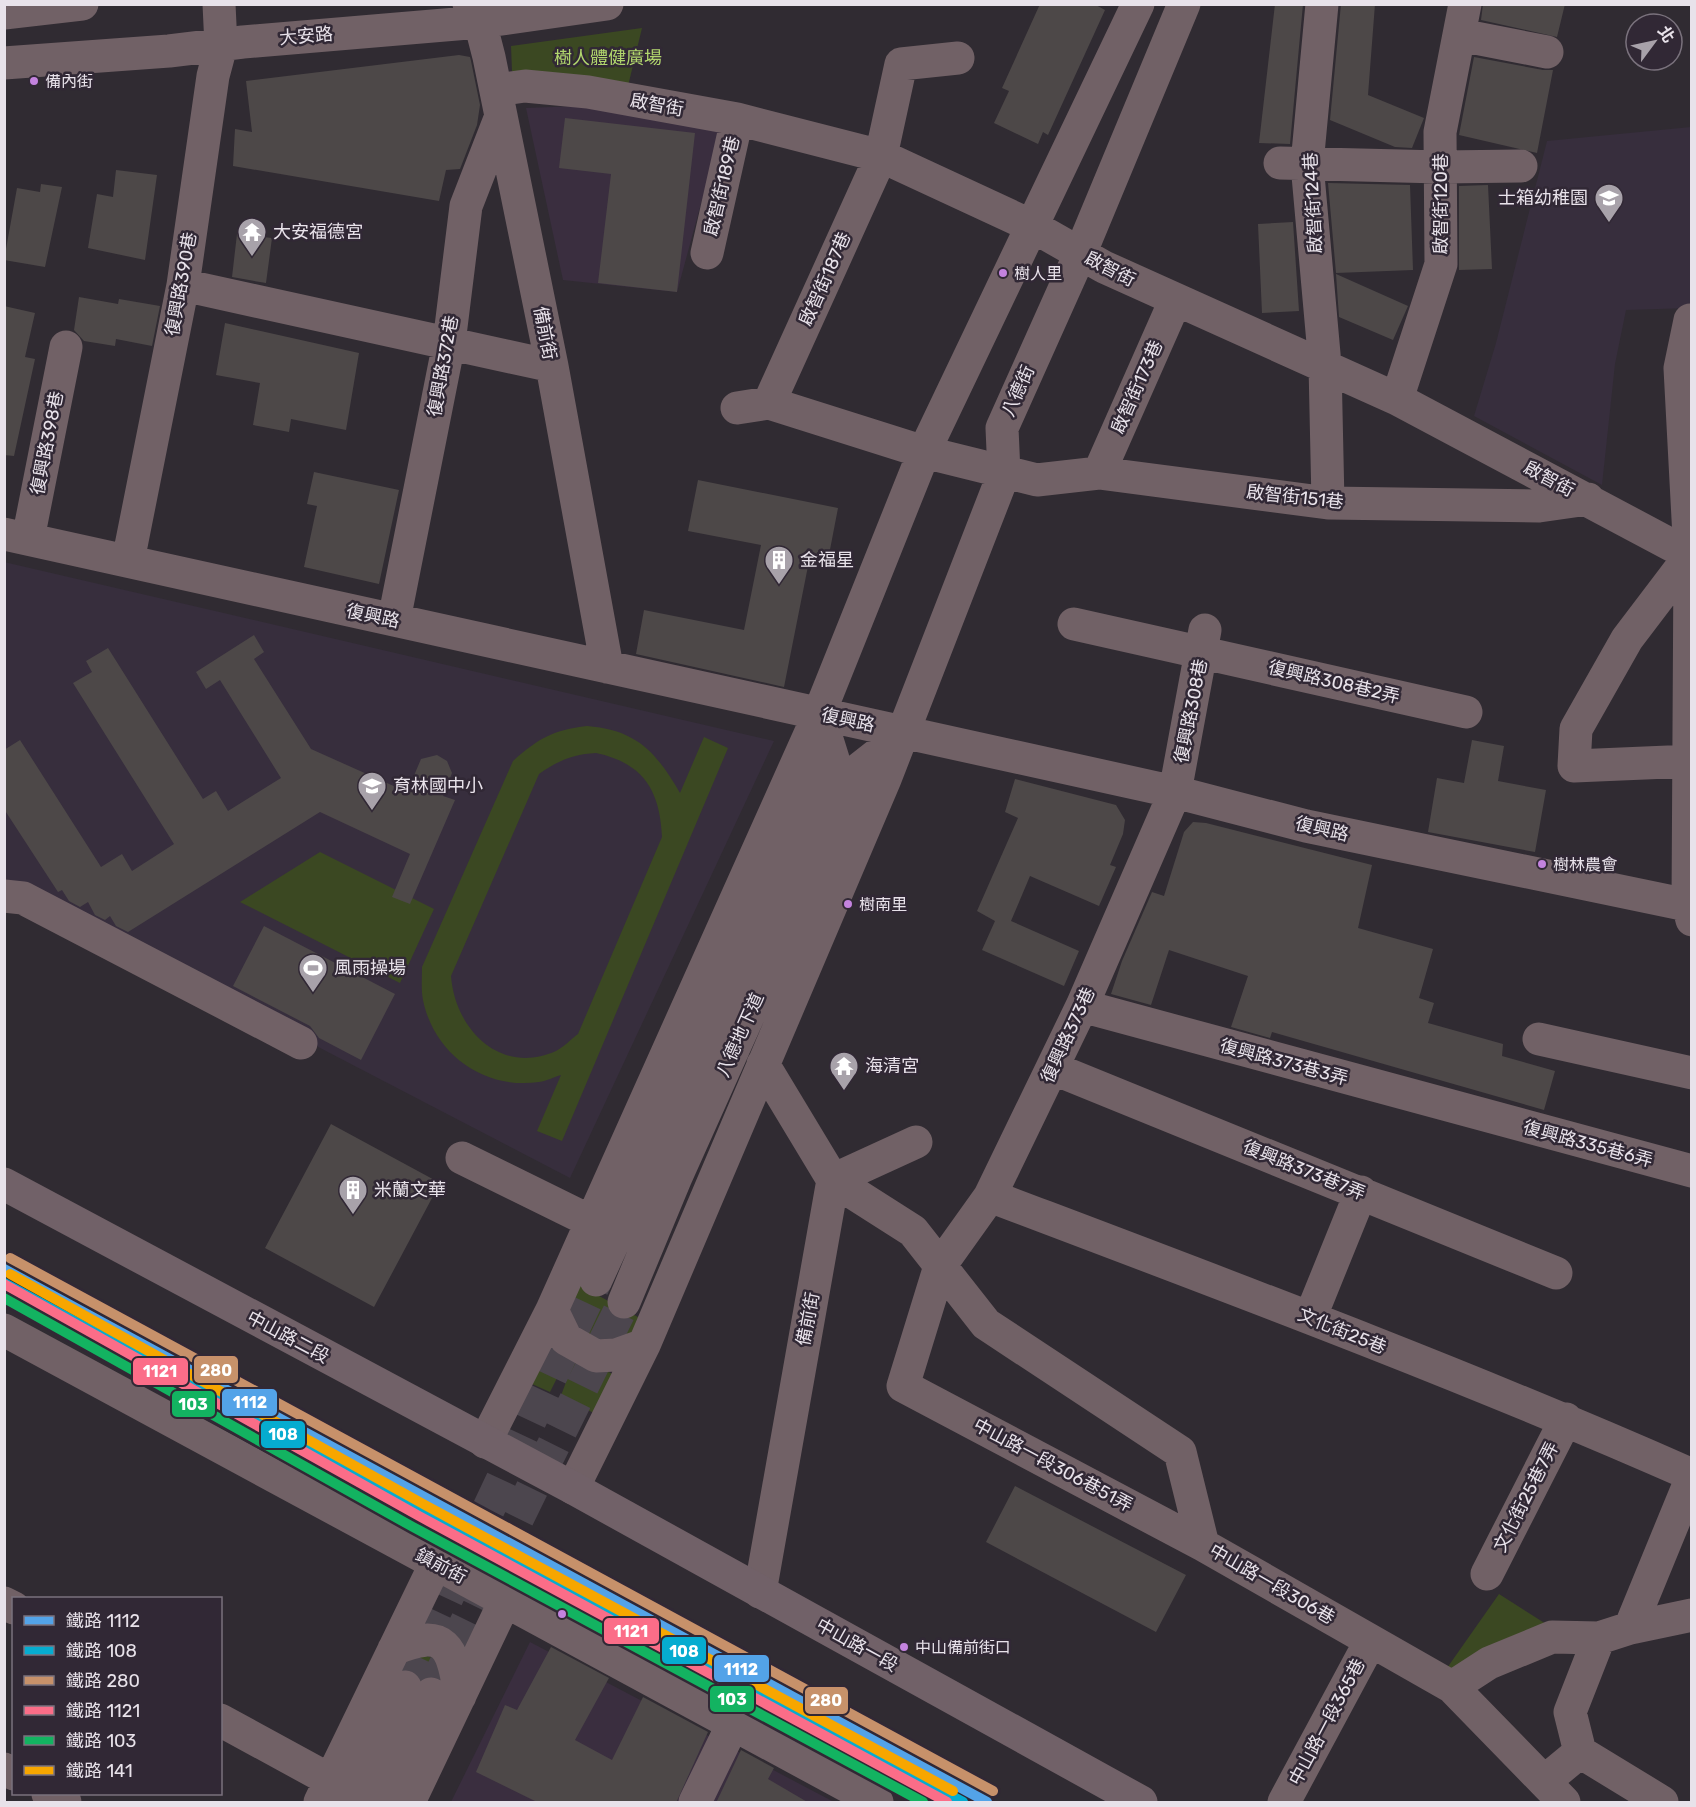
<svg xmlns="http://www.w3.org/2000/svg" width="1696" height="1807" viewBox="0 0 1696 1807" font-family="Rubik,'Noto Sans TC',sans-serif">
  <rect width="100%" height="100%" fill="#302b32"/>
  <!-- built -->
  <path fill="#3a2e3f" d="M 579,106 L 721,130 L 677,292 L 563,280 L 526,108 Z
    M 530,1642 L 834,1802 L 451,1802 Z"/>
  <!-- education -->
  <path fill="#372e3d" d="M 1691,127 L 1691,308 L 1626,310 L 1615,364 L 1602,485 L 1474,416 L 1496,343 L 1547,141 Z
    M 4,562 L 774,741 L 570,1178 L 5,884 Z"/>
  <!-- green -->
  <path fill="#3b4822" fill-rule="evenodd" d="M 642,28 L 628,86 L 512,71 L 511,46 Z
    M 587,726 C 637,730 656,752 680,793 L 704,737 L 728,748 L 562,1141 L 537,1131 L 561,1075 C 554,1077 547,1081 539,1082 C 484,1090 434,1054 423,1000 C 421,990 422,978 422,967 L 513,761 C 539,738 553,730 587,726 ZM 596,753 C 643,763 660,790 662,837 L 578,1034 C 571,1039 564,1047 556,1051 C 500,1076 455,1029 451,976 L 539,774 C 557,761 574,754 596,753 Z
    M 320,852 L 434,909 L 400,983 L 240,902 Z
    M 577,1284 L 649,1323 L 625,1345 L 588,1338 L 573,1309 Z
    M 552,1342 L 618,1377 L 601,1416 L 560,1398 L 568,1377 L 560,1372 L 550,1392 L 532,1384 Z
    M 1499,1594 L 1554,1629 L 1463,1676 L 1447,1668 Z
    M 423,1609 L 474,1635 L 465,1657 L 415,1628 Z
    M 413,1652 L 436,1659 L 454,1693 L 386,1677 Z"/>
  <!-- building -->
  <path fill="#4d4848" d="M 1040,4 L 1094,4 L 1105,10 L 1048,135 L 1043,132 L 1038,144 L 994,123 L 1009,91 L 1002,88 Z
    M 1275,4 L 1303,4 L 1290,144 L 1259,143 Z
    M 1341,4 L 1375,4 L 1368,95 L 1424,118 L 1412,148 L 1395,147 L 1330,120 Z
    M 1483,4 L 1565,4 L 1557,37 L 1481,20 Z
    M 459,55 L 470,57 L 471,61 L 480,105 L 477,125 L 460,169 L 446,170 L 439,201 L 233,166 L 235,129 L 252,132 L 246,81 Z
    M 1474,57 L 1543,70 L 1553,70 L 1537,153 L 1459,135 Z
    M 565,118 L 695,133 L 677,292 L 598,283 L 611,174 L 559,168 Z
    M 116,170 L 157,175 L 145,260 L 88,248 L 97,194 L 113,197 Z
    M 1328,183 L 1410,185 L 1413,270 L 1336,273 Z
    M 41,184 L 62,187 L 45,267 L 4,260 L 17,188 L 40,192 Z
    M 1488,185 L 1492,269 L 1459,270 L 1459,186 Z
    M 1293,222 L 1299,311 L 1262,313 L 1258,224 Z
    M 237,234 L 272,238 L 266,283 L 232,277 Z
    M 1336,274 L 1408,306 L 1393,340 L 1339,317 Z
    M 79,297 L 118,304 L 119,299 L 160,306 L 152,346 L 116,339 L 115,346 L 84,341 L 74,330 Z
    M 4,306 L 35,313 L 25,357 L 35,359 L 14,456 L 4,455 Z
    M 225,323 L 359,353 L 346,430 L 291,419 L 289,432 L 253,425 L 260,383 L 216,375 Z
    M 314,472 L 399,490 L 379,584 L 304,567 L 317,506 L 307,504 Z
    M 698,480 L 838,508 L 828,560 L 810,556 L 784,687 L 636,654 L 644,610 L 744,630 L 761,545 L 688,531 Z
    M 254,635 L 264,652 L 254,659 L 311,749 L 407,792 L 421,759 L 437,755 L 447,761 L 452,773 L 443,796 L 455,800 L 410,904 L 392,897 L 410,854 L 320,812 L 128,932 L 116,926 L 110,916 L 105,920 L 95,915 L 88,902 L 80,907 L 69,901 L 62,890 L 58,892 L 4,809 L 4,750 L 20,740 L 101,867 L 122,854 L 132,871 L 174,844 L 73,683 L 92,672 L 86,661 L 108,648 L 203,799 L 216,791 L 228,811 L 281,778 L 220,680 L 206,689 L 196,672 Z
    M 1472,740 L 1504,746 L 1498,781 L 1546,790 L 1535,852 L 1428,832 L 1437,778 L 1464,783 Z
    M 1015,779 L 1116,805 L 1125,820 L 1123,834 L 1110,865 L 1116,867 L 1099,906 L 1030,876 L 1011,921 L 1079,951 L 1064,986 L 982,950 L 995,921 L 977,911 L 1018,818 L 1005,812 Z
    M 1193,822 L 1206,823 L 1372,865 L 1358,928 L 1433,949 L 1419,998 L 1434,1003 L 1428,1023 L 1503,1044 L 1502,1056 L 1555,1071 L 1544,1110 L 1272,1032 L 1270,1038 L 1231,1027 L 1248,976 L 1169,950 L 1151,1005 L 1111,994 L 1122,961 L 1152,892 L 1164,896 L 1184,832 Z
    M 264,926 L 395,994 L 361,1060 L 319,1038 L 310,1026 L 233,986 Z
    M 331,1124 L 440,1183 L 374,1307 L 265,1248 Z
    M 1015,1486 L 1186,1575 L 1156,1632 L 986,1542 Z
    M 551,1647 L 609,1678 L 575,1740 L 612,1760 L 643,1697 L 708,1732 L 676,1803 L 539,1803 L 476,1772 L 505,1705 L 517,1710 Z
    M 741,1750 L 774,1768 L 768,1779 L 809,1803 L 716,1803 Z"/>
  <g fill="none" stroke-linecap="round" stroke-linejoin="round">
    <!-- minor-tunnel -->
    <path stroke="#4c464e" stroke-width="33" stroke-dasharray="33 16" stroke-linecap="butt" d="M 405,1687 L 596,1280
      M 431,1694 L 624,1302"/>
    <!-- minor -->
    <path stroke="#716166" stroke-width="33" d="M 469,4 L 480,22 L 489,57 L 552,366 L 607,667
      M 1322,4 L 1307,164 L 1325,365 L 1328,503
      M 4,13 L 82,4
      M 1460,35 L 1547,52
      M 4,63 L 169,51 L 243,42 L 480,22 L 607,4
      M 496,90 L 525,86 L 588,92 L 737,119 L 881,156 L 1032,226 L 1104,267 L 1397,399 L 1692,556
      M 1280,163 L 1441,167 L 1521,166
      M 707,253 L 737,119
      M 183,285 L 552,366
      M 1690,320 L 1680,368 L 1690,556 L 1688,905 L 1692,920
      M 1397,399 L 1441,264 L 1440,132 L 1465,4
      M 769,403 L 881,156 L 901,64 L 958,58
      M 737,408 L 769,403 L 924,452 L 1037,480 L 1099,473 L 1328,503 L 1539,506 L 1588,499
      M 1099,473 L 1175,301
      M 4,534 L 1175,792 L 1306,826 L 1692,906
      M 28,539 L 66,347
      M 1690,556 L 1627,639 L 1576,729 L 1574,766 L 1692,761
      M 128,561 L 183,285 L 213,76 L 221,46 L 219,4
      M 394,620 L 449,343 L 466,206 L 501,116
      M 1074,624 L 1466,712
      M 4,896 L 23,898 L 301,1043
      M 1082,1006 L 1692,1171
      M 1539,1039 L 1692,1073
      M 1052,1068 L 1556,1273
      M 462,1158 L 592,1222
      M 833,1180 L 913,1231 L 986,1324 L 1180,1452 L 1203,1545 L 1452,1687 L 1564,1802
      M 833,1180 L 916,1142
      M 990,1196 C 1225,1285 1461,1373 1692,1475
      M 596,1280 L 833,759 L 819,714
      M 624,1302 L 676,1177 L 859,769 L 901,736
      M 552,1310 L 566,1339 L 596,1356 L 616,1355 L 644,1345
      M 1310,1318 L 1361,1192
      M 4,1330 L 877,1802
      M 485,1442 L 552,1310 L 819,714 L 924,452 L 1138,4
      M 573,1488 L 644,1345 L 885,779 L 1004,473 L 1002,428 L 1080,254 L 1184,4
      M 1203,1545 L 903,1386 L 940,1266 L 990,1196 L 1082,1006 L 1175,792 L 1205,630
      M 1487,1574 L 1566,1419
      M 760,1592 L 833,1180 L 763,1064
      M 4,1603 L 14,1608
      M 1630,1628 L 1692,1477
      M 394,1649 C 446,1627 453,1647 460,1696
      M 1452,1687 L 1489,1663 L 1552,1637 L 1599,1638 L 1630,1628 L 1692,1615
      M 220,1720 L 330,1780
      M 1580,1752 L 1662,1802
      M 4,1769 L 14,1774
      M 1545,1781 L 1580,1752 L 1570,1712 L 1599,1638
      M 48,1794 L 65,1802
      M 320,1802 L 436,1563
      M 350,1802 L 405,1687
      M 382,1802 L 431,1694
      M 409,1802 L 505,1601
      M 695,1802 L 733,1724
      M 1284,1802 L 1370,1642"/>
    <!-- major -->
    <path stroke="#716168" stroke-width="33" d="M 4,1184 L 573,1488 L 1141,1802"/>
    <!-- rail-1 casing -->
    <g stroke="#312835" stroke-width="15">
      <path id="rail-1" d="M 4,1269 L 987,1802"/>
    </g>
    <!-- rail-2 casing -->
    <g stroke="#312835" stroke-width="15">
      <path id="rail-2" d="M 4,1283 L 963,1802"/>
    </g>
    <!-- rail-3 casing -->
    <g stroke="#312835" stroke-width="15">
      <path id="rail-3" d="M 10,1258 L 993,1791"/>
    </g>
    <!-- rail-4 casing -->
    <g stroke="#312835" stroke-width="15">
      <path id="rail-4" d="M 4,1284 L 419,1516 L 947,1802"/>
    </g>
    <!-- rail-5 casing -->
    <g stroke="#312835" stroke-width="15">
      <path id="rail-5" d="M 4,1298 L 413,1527 L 923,1802"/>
    </g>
    <!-- rail-6 casing -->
    <g stroke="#312835" stroke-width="15">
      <path id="rail-6" d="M 10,1274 L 425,1505 L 953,1791"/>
    </g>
    <!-- rail-1 -->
    <use href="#rail-1" stroke="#53a3e8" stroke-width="10"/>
    <!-- rail-2 -->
    <use href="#rail-2" stroke="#06acd0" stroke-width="10"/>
    <!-- rail-3 -->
    <use href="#rail-3" stroke="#c7916a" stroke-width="10"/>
    <!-- rail-4 -->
    <use href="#rail-4" stroke="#fb6d88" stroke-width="10"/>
    <!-- rail-5 -->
    <use href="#rail-5" stroke="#13b361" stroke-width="10"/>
    <!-- rail-6 -->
    <use href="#rail-6" stroke="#f7a600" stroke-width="10"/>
  </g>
  <!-- icons -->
  <defs>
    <g id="school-pin" transform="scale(1.5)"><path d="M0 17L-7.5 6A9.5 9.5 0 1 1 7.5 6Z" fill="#a8a2aa" stroke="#312835"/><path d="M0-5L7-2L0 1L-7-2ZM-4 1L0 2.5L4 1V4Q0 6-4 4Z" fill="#fff"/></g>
    <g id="temple-pin" transform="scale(1.5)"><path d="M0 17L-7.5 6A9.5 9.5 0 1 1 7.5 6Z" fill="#a8a2aa" stroke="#312835"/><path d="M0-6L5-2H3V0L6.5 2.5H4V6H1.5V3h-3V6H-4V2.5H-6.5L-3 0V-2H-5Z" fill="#fff"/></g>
    <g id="building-pin" transform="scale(1.5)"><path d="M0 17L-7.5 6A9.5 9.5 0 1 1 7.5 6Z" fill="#a8a2aa" stroke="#312835"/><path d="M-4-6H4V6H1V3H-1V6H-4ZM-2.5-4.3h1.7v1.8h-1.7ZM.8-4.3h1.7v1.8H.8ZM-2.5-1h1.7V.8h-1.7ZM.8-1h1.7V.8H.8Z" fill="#fff"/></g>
    <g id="stadium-pin" transform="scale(1.5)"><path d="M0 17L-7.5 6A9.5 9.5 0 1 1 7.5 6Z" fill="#a8a2aa" stroke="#312835"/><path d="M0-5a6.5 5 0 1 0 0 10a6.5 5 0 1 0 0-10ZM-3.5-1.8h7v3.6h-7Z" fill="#fff"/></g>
  </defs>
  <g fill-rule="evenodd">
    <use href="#school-pin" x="1609" y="198"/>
    <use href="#temple-pin" x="252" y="232"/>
    <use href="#building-pin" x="779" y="560"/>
    <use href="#school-pin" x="372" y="786"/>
    <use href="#stadium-pin" x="313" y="968"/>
    <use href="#temple-pin" x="844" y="1066"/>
    <use href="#building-pin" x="353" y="1190"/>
  </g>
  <!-- markers -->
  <g fill="#c483df" stroke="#312835" stroke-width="2">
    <circle cx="34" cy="81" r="5"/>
    <circle cx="1003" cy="273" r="5"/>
    <circle cx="1542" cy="864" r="5"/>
    <circle cx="848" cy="904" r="5"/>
    <circle cx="562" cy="1614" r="5"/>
    <circle cx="904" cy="1647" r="5"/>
  </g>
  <g text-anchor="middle" stroke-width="5" stroke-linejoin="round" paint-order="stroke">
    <!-- bus labels -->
    <g font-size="16" fill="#e8e2ea" stroke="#312835" text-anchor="start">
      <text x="45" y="87">備內街</text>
      <text x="1014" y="279">樹人里</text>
      <text x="1553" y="870">樹林農會</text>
      <text x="859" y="910">樹南里</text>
      <text x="915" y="1653">中山備前街口</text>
    </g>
    <!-- street labels -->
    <g font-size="18" fill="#e8e2ea" stroke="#312835">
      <text transform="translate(306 36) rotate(-5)" y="6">大安路</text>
      <text transform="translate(657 105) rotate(10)" y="6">啟智街</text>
      <text transform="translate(722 186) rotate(-77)" y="6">啟智街189巷</text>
      <text transform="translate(1313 203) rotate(-93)" y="6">啟智街124巷</text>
      <text transform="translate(1441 204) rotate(-90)" y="6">啟智街120巷</text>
      <text transform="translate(1110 269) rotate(27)" y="6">啟智街</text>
      <text transform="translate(825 279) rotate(-66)" y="6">啟智街187巷</text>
      <text transform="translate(181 284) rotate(-80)" y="6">復興路390巷</text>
      <text transform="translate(545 333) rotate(79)" y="6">備前街</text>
      <text transform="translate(443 366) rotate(-80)" y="6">復興路372巷</text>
      <text transform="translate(1137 387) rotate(-66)" y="6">啟智街173巷</text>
      <text transform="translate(1018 391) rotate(-66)" y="6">八德街</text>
      <text transform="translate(47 443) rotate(-79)" y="6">復興路398巷</text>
      <text transform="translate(1549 479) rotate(28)" y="6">啟智街</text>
      <text transform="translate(1295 497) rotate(6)" y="6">啟智街151巷</text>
      <text transform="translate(373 616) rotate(12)" y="6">復興路</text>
      <text transform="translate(1334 682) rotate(13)" y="6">復興路308巷2弄</text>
      <text transform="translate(1191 711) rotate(-79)" y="6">復興路308巷</text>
      <text transform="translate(848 720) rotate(12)" y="6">復興路</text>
      <text transform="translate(1322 829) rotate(13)" y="6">復興路</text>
      <text transform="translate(740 1035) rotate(-66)" y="6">八德地下道</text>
      <text transform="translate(1068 1035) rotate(-65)" y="6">復興路373巷</text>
      <text transform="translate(1284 1062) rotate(15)" y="6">復興路373巷3弄</text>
      <text transform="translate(1588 1144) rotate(15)" y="6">復興路335巷6弄</text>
      <text transform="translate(1304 1170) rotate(22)" y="6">復興路373巷7弄</text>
      <text transform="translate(808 1319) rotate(-79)" y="6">備前街</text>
      <text transform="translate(1342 1331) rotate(22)" y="6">文化街25巷</text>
      <text transform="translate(288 1337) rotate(28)" y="6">中山路二段</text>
      <text transform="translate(1053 1465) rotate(28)" y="6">中山路一段306巷51弄</text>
      <text transform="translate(1526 1497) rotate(-63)" y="6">文化街25巷7弄</text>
      <text transform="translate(441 1566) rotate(28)" y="6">鎮前街</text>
      <text transform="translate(1272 1584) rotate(30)" y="6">中山路一段306巷</text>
      <text transform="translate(857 1645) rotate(29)" y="6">中山路一段</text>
      <text transform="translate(1327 1722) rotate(-62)" y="6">中山路一段365巷</text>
    </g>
    <!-- park labels -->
    <g font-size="18" fill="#b1d66d" stroke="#312835">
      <text x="608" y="64">樹人體健廣場</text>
    </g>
    <!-- poi labels -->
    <g font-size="18" fill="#e8e2ea" stroke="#312835" text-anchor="start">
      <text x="1588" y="204" text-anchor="end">士箱幼稚園</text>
      <text x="273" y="238">大安福德宮</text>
      <text x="800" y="566">金福星</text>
      <text x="393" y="792">育林國中小</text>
      <text x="334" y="974">風雨操場</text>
      <text x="865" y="1072">海清宮</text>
      <text x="374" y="1196">米蘭文華</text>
    </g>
  </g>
  <g stroke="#312835" stroke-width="2">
    <rect x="193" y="1355" width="46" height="29" rx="6" fill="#c7916a"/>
    <rect x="132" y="1357" width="57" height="29" rx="6" fill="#fb6d88"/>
    <rect x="221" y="1388" width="57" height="29" rx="6" fill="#53a3e8"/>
    <rect x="171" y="1390" width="45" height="28" rx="6" fill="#13b361"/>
    <rect x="260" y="1420" width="46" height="29" rx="6" fill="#06acd0"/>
    <rect x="603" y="1617" width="57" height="28" rx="6" fill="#fb6d88"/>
    <rect x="661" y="1636" width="46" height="29" rx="6" fill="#06acd0"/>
    <rect x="713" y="1654" width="57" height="29" rx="6" fill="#53a3e8"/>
    <rect x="709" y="1685" width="46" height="28" rx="6" fill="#13b361"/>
    <rect x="804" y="1686" width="45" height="29" rx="6" fill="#c7916a"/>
  </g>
  <g font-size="16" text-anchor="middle" font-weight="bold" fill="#fff">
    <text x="216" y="1376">280</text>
    <text x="160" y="1377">1121</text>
    <text x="250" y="1408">1112</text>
    <text x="193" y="1410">103</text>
    <text x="283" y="1440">108</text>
    <text x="631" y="1637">1121</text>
    <text x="684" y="1657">108</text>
    <text x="741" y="1675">1112</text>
    <text x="732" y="1705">103</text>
    <text x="826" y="1706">280</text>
  </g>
  <!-- border -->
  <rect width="1696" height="1807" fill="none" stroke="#e8e2ea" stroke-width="12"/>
  <!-- legend -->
  <rect x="12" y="1597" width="210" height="198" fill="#312835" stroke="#7a727d" stroke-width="1.5"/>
  <rect x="24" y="1616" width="30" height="9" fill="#53a3e8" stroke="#7a727d" stroke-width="1.5"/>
  <text x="66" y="1627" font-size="18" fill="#e8e2ea">鐵路 1112</text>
  <rect x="24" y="1646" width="30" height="9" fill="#06acd0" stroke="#7a727d" stroke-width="1.5"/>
  <text x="66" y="1657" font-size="18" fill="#e8e2ea">鐵路 108</text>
  <rect x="24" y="1676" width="30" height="9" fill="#c7916a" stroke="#7a727d" stroke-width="1.5"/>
  <text x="66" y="1687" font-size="18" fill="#e8e2ea">鐵路 280</text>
  <rect x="24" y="1706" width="30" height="9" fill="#fb6d88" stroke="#7a727d" stroke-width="1.5"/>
  <text x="66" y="1717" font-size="18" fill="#e8e2ea">鐵路 1121</text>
  <rect x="24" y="1736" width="30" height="9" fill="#13b361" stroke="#7a727d" stroke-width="1.5"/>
  <text x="66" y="1747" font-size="18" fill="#e8e2ea">鐵路 103</text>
  <rect x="24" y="1766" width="30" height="9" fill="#f7a600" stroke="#7a727d" stroke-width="1.5"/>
  <text x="66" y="1777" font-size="18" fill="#e8e2ea">鐵路 141</text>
  <!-- north arrow -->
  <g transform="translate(1654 42) rotate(57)"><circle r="28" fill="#312835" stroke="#7a727d" stroke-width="1.5"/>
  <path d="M0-4.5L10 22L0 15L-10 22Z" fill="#a8a2aa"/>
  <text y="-9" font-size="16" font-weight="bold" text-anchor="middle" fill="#e8e2ea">北</text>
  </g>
</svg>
